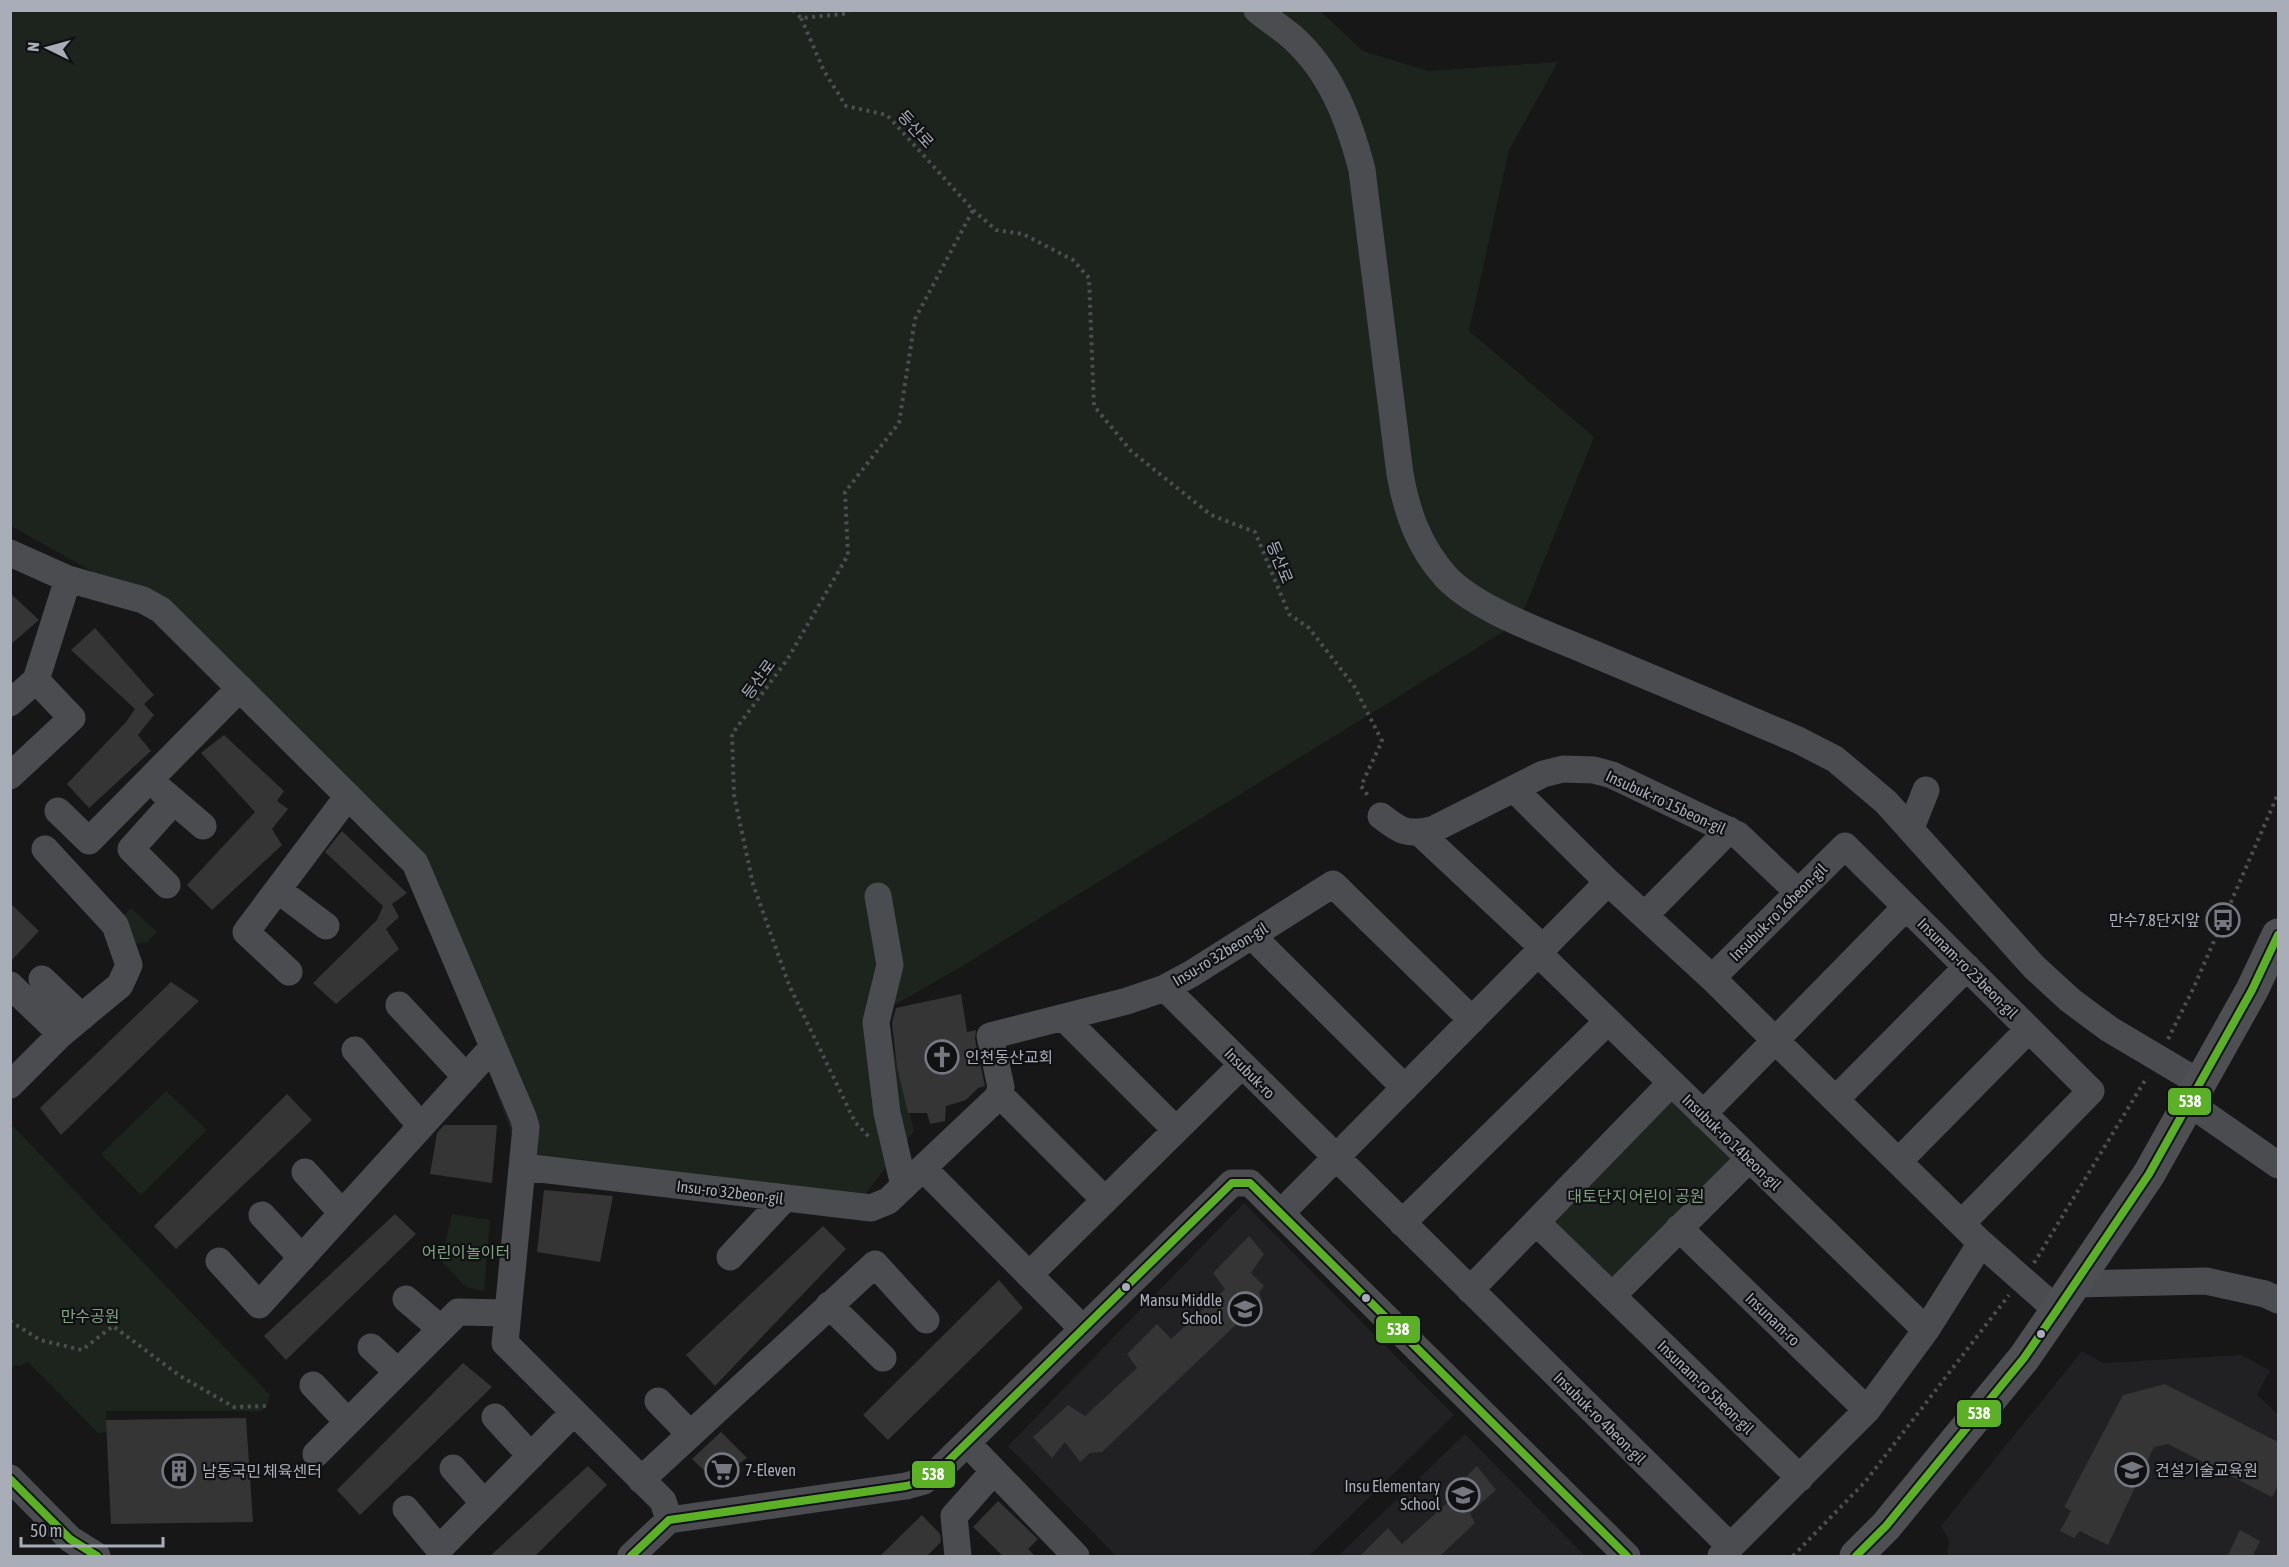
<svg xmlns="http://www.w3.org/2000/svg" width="2289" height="1567" viewBox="0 0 2289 1567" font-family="'Asap Condensed','Noto Sans KR',sans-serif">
  <rect width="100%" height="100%" fill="#171717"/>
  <!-- built -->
  <path fill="#212123" d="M 1244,1203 L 1454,1415 L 1309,1556 L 1116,1556 L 1008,1446 Z
    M 2082,1351 L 2103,1363 L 2241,1355 L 2270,1370 L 2257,1395 L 2278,1414 L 2278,1556 L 1947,1556 L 1949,1540 L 1941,1526 Z
    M 1465,1434 L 1585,1556 L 1338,1556 Z"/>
  <!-- green -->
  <path fill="#1d241e" d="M 1319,10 L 1363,51 L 1428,71 L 1558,62 L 1509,150 L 1469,331 L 1594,437 L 1519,622 L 959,968 L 884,1011 L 914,1131 L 855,1207 L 523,1167 L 422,879 L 161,610 L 11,526 L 11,11 Z
    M 131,908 L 157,932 L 147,942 L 117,947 L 105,935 Z
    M 1671,1083 L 1749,1159 L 1612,1296 L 1536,1222 Z
    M 166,1091 L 207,1130 L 141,1195 L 101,1154 Z
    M 10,1123 L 270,1395 L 268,1404 L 261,1411 L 106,1411 L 107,1432 L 98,1433 L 28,1362 L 20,1366 L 15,1365 L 11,1368 Z
    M 452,1214 L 490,1220 L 484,1291 L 466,1287 L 441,1261 Z"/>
  <!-- building -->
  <path fill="#353536" d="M 10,593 L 39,620 L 10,645 Z
    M 95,628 L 154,695 L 144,704 L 154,715 L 138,735 L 151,751 L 89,808 L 67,784 L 126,722 L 135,709 L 71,650 Z
    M 224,735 L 284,791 L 277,801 L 288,809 L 272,829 L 282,845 L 212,910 L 187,885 L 255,812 L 201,753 Z
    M 342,831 L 407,893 L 392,904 L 399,917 L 386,929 L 399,949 L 336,1004 L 313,983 L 377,920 L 383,906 L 325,852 Z
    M 10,903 L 39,931 L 10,962 Z
    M 171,982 L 199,1001 L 61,1135 L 40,1108 Z
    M 961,994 L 967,1032 L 976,1030 L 975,1039 L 985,1086 L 978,1088 L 966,1100 L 946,1106 L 945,1121 L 930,1124 L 927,1113 L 908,1113 L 897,1067 L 892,1023 L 896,1008 Z
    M 287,1094 L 312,1120 L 176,1249 L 154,1226 Z
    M 444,1125 L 497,1125 L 492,1183 L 430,1174 L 437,1133 Z
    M 544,1190 L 613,1196 L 600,1262 L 537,1252 Z
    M 395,1214 L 416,1234 L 286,1360 L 264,1336 Z
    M 823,1226 L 846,1249 L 715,1386 L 686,1355 Z
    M 1249,1236 L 1264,1254 L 1251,1273 L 1264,1286 L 1259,1292 L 1262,1300 L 1102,1452 L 1090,1453 L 1080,1462 L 1065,1442 L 1052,1458 L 1033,1437 L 1068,1405 L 1085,1416 L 1137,1368 L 1127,1354 L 1157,1324 L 1171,1339 L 1225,1289 L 1213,1273 Z
    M 999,1280 L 1023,1308 L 888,1440 L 863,1415 Z
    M 463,1363 L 492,1387 L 360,1515 L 337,1490 Z
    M 2165,1384 L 2278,1442 L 2278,1485 L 2272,1497 L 2168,1444 L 2154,1447 L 2108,1545 L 2080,1531 L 2074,1538 L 2060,1531 L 2071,1511 L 2064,1507 L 2123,1395 Z
    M 246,1418 L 253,1522 L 111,1524 L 106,1420 Z
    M 721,1432 L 747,1458 L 714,1480 L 692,1459 Z
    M 588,1466 L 607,1485 L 534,1557 L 489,1557 Z
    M 1477,1466 L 1496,1490 L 1470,1513 L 1475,1523 L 1439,1557 L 1359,1557 L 1388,1528 L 1402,1544 L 1449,1501 L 1446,1497 Z
    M 998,1501 L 1038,1539 L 1028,1549 L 1036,1557 L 1004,1557 L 973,1527 Z
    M 922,1515 L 940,1534 L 941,1542 L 926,1557 L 879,1557 Z
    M 2240,1530 L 2260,1541 L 2252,1557 L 2227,1557 Z"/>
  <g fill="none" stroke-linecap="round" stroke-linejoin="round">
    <!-- path -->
    <path stroke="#4d4e52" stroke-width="4" stroke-dasharray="3 4.5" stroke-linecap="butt" d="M 793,10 L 801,18 L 843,14 L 850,10
      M 801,18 L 824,71 L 846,106 L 887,115 L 973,210 L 915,319 L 899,423 L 845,492 L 848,555 L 787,660 L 732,734 L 734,795 L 753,884 L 789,985 L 855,1122 L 870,1138
      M 973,210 L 996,230 L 1023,234 L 1073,260 L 1089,278 L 1094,406 L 1131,451 L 1211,515 L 1255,532 L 1289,614 L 1309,628 L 1354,686 L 1382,741 L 1361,786 L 1369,797
      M 2168,1039 L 2194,987 L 2278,794
      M 2034,1263 L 2147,1077
      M 10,1321 L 40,1340 L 82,1350 L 113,1326 L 180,1376 L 234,1407 L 269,1406
      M 1793,1556 L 1865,1482 L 2009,1295"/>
    <!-- minor -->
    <path stroke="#4b4c50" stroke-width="27" d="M 1257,10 C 1268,19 1280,27 1291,36 C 1331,71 1349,120 1362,170 L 1400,474 C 1407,513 1419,547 1446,577 C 1477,610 1545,633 1587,651 C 1657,680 1728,710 1798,740 L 1835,759 L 1886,802 L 2034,967 L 2070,1000 L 2109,1029 L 2200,1083
      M 10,553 L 68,579 L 143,600 L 161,610 L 415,863 L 523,1117 L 526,1127 L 505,1343 L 663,1501 L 669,1520
      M 10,703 L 36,680 L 68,579
      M 10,776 L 72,718 L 36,680
      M 1515,790 L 1608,882 L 1712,978 L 1981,1243 L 2057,1310
      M 162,791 L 203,826
      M 58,811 L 89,841 L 240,688
      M 1381,816 C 1401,832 1407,835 1432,830 L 1543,774 L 1563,769 L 1594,770 L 1612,775 L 1738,835 L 1798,892
      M 1911,828 L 1926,790
      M 1420,833 L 1543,948
      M 167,885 L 131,849 L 174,801
      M 278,890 L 326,926
      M 878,896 L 890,965 L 876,1022 L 887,1113 L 904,1186
      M 1645,915 L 1729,830
      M 1252,936 L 1405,1088
      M 1538,953 L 1926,1330
      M 289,972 L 246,932 L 348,796
      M 1712,978 L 1845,846 L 2091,1091 L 1962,1223
      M 42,979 L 82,1017
      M 10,985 L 61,1034
      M 1165,988 L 1731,1547
      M 399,1005 L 466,1077
      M 1064,1018 L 1176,1130
      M 355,1050 L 421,1126
      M 10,1085 L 61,1034 L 120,985 L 129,965 L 115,925 L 45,849
      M 999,1094 L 1105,1200
      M 1836,1099 L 1967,967
      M 2189,1103 L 2278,1165
      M 1703,1114 L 1906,907
      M 1899,1161 L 2029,1029
      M 523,1167 L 871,1208 L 888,1201 L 998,1097 L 1001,1087 L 990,1036 L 1127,1001 L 1165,988 L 1191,974 L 1333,884 L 1472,1020
      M 923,1168 L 1083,1329
      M 305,1172 L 342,1213
      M 1282,1212 L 1608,882
      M 262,1215 L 302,1258
      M 1536,1222 L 1800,1478
      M 1402,1223 L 1608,1021
      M 1679,1228 L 1867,1410
      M 730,1257 L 785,1198
      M 219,1261 L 259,1305 L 493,1047
      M 1029,1275 L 1242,1065
      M 2075,1284 L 2206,1281 L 2265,1294 L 2278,1300
      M 1470,1290 L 1671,1083
      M 1612,1296 L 1749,1159
      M 406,1299 L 441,1329
      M 829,1305 L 883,1358
      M 371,1347 L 398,1372
      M 313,1385 L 348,1422
      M 658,1401 L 690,1434
      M 495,1417 L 531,1456
      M 967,1443 L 1076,1556
      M 316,1454 L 458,1312 L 508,1313
      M 453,1468 L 484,1503
      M 10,1478 L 70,1539 L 97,1556
      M 641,1480 L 875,1264 L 926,1320
      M 406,1509 L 439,1549 L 574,1412
      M 631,1556 L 669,1520 L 906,1486 L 924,1481 L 937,1472 L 1232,1183 L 1250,1183 L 1627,1556
      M 958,1556 L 954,1516 L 994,1471
      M 1721,1556 L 1867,1410 L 1926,1330 L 1981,1243"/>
    <!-- major -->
    <path stroke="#4d4f52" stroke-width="33" d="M 1856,1556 L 1886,1526 L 2024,1358 L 2057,1310 L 2149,1174 L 2252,990 L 2278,935"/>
    <!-- bus-1 casing -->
    <g stroke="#111113" stroke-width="12">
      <path id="bus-1" d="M 10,1479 L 70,1539 L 97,1556
        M 631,1556 L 669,1520 L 906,1486 L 924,1481 L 937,1472 L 1232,1183 L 1250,1183 L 1627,1556
        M 1856,1556 L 1886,1526 L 2024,1358 L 2057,1310 L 2149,1174 L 2252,990 L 2278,935"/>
    </g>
    <!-- bus-1 -->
    <use href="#bus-1" stroke="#5bb025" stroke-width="8"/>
  </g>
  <!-- icons -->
  <defs>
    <g id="bus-ring" transform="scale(1.725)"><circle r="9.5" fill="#111113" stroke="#757880" stroke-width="1.5"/><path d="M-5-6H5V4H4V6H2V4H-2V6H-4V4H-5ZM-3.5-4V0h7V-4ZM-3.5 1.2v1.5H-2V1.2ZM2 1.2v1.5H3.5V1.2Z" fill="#757880"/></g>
    <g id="church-ring" transform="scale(1.725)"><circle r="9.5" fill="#111113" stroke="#757880" stroke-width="1.5"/><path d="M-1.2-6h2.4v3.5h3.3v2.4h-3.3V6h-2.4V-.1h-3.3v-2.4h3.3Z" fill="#757880"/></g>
    <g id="school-ring" transform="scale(1.725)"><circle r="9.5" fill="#111113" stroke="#757880" stroke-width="1.5"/><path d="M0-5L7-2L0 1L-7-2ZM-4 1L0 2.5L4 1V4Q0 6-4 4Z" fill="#757880"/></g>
    <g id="supermarket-ring" transform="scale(1.725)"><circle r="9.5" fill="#111113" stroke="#757880" stroke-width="1.5"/><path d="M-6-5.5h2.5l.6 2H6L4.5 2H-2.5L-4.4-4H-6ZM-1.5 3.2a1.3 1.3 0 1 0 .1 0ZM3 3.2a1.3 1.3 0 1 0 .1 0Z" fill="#757880"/></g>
    <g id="building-ring" transform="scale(1.725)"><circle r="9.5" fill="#111113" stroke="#757880" stroke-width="1.5"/><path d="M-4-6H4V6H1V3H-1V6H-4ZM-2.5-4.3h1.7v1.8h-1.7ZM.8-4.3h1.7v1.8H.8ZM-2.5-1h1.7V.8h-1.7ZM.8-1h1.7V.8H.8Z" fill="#757880"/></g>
  </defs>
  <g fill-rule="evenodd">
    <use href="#bus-ring" x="2223" y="920"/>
    <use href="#church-ring" x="942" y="1057"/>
    <use href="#school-ring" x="1245" y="1309"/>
    <use href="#supermarket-ring" x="722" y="1470"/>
    <use href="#school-ring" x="2132" y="1470"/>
    <use href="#building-ring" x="179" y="1471"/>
    <use href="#school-ring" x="1463" y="1495"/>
  </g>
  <!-- markers -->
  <g fill="#a8adb8" stroke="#111113" stroke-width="2">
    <circle cx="1126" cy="1287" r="5"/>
    <circle cx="1366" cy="1298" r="5"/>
    <circle cx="2041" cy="1334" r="5"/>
  </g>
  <g text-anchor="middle" stroke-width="4.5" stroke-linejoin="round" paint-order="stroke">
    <!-- street labels -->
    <g font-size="16" fill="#a8adb8" stroke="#111113">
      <text transform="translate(916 129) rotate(48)" y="6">등산로</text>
      <text transform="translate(1280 562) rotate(68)" y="6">등산로</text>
      <text transform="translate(758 679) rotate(-54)" y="6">등산로</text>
      <text transform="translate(1666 802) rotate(25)" y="6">Insubuk-ro 15beon-gil</text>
      <text transform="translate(1778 912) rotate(-45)" y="6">Insubuk-ro 16beon-gil</text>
      <text transform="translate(1220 954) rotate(-31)" y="6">Insu-ro 32beon-gil</text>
      <text transform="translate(1968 968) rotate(45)" y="6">Insunam-ro 23beon-gil</text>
      <text transform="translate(1250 1073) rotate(45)" y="6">Insubuk-ro</text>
      <text transform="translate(1732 1142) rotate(44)" y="6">Insubuk-ro 14beon-gil</text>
      <text transform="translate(730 1192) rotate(7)" y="6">Insu-ro 32beon-gil</text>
      <text transform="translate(1773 1319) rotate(44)" y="6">Insunam-ro</text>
      <text transform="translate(1706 1387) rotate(44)" y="6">Insunam-ro 5beon-gil</text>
      <text transform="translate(1600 1418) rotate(45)" y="6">Insubuk-ro 4beon-gil</text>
    </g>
    <!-- poi labels -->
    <g font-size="16" fill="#a8adb8" stroke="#111113" text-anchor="start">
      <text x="2200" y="926" text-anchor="end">만수7.8단지앞</text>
      <text x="965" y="1063">인천동산교회</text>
      <text x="1222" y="1306" text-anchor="end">Mansu Middle<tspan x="1222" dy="18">School</tspan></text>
      <text x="745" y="1476">7-Eleven</text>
      <text x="2155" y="1476">건설기술교육원</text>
      <text x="202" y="1477">남동국민 체육센터</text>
      <text x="1440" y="1492" text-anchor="end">Insu Elementary<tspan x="1440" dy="18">School</tspan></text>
    </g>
    <!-- park labels -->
    <g font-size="16" fill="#7fa381" stroke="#111113">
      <text x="1636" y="1202">대토단지 어린이 공원</text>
      <text x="466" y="1258">어린이놀이터</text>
      <text x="90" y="1322">만수공원</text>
    </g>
  </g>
  <g stroke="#111113" stroke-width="2">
    <rect x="2167" y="1087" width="45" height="29" rx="6" fill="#5bb025"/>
    <rect x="1375" y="1315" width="46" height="29" rx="6" fill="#5bb025"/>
    <rect x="1956" y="1399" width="46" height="29" rx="6" fill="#5bb025"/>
    <rect x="911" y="1460" width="45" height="29" rx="6" fill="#5bb025"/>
  </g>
  <g font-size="16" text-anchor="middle" font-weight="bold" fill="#fff">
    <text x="2190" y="1107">538</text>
    <text x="1398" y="1335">538</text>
    <text x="1979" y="1419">538</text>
    <text x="933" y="1480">538</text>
  </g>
  <!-- border -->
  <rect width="2289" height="1567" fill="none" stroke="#a8adb8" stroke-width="24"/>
  <!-- north arrow -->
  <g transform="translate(48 48) rotate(275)" stroke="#111113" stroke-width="4.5" paint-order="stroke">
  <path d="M0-4.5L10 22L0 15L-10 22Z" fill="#a8adb8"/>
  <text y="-9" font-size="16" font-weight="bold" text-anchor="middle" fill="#a8adb8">N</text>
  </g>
  <!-- scale -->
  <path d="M21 1537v9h142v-9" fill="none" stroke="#a8adb8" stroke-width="3"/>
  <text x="30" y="1537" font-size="18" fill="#a8adb8" stroke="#111113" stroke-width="4.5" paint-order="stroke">50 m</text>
</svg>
